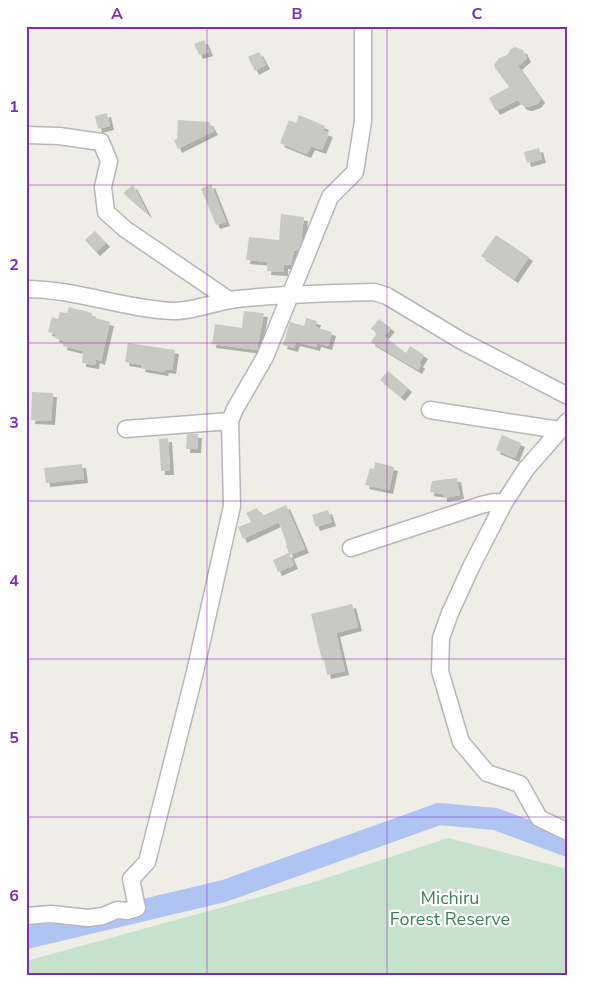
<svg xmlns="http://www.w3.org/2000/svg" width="594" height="1002" viewBox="0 0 594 1002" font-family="'Nunito Sans',sans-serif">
  <defs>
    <filter id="shadow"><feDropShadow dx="4" dy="4" stdDeviation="0" flood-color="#0004"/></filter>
  </defs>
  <rect width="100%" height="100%" fill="#eeeee6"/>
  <!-- green -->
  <path fill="#c6e2cd" d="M 448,838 L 568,869 L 568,976 L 26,976 L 26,961 L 314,882 Z"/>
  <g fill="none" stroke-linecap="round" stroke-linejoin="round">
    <!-- river -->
    <path stroke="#b0c4f4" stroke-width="22" d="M 26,938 L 224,891 L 439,814 L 495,819 L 568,846"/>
  </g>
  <!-- building -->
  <path fill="#c9c9c3" filter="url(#shadow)" d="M 204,40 L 209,52 L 199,55 L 194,44 Z
    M 515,47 L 523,50 L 527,58 L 518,66 L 541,99 L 537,104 L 528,107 L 523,106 L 518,100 L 496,111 L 489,98 L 509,87 L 495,68 L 494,65 L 499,58 L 507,55 L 511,49 Z
    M 259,52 L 266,65 L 255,71 L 248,57 Z
    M 107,113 L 110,126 L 98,129 L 95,116 Z
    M 299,115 L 325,126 L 323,131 L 329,133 L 322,150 L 311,146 L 307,154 L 280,143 L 289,120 L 296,123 Z
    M 178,120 L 209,122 L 214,131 L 178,149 L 174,140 L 177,139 Z
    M 539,148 L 542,159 L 527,163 L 524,152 Z
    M 211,184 L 226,222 L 216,225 L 201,189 Z
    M 133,185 L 148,214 L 123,193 Z
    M 281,214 L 304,217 L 301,241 L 297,251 L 294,250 L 291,265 L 284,265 L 284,272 L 267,271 L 268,262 L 246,260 L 249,237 L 279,240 Z
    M 95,231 L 106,243 L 96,252 L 85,240 Z
    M 496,235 L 529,257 L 514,279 L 481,256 Z
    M 69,307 L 92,313 L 92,317 L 110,322 L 101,361 L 96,359 L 95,365 L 82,363 L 83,351 L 63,346 L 64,341 L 55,338 L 56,334 L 48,332 L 52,317 L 58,319 L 60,312 L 67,313 Z
    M 244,311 L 264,313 L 257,350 L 212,344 L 215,324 L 242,328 Z
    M 306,318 L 317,321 L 315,327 L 332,332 L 328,346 L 317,343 L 316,347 L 296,342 L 294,348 L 283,345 L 290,322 L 304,326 Z
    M 379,319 L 391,328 L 384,336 L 406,353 L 410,346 L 424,355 L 419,363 L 421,365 L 418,370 L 371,342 L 377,333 L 371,329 Z
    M 128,343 L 175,350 L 172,370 L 165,369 L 164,372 L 141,368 L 142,365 L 125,362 Z
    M 388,371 L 408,388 L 401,397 L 380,380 Z
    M 32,392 L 53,393 L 51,421 L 31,420 Z
    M 187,434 L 198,434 L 197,449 L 186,449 Z
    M 502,435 L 521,443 L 515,458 L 496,450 Z
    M 168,438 L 170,471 L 161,471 L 159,439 Z
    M 375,462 L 394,467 L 389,490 L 365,485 L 370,468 L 374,469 Z
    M 82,464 L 84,479 L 46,483 L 44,468 Z
    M 457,478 L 460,495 L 443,498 L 443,494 L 430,492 L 432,481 Z
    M 286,505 L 305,549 L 290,555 L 286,546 L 287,545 L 279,522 L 243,539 L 238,527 L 251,522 L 246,513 L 257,508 L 262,516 Z
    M 328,510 L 332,522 L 316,527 L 312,515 Z
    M 289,553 L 294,565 L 278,572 L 273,560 Z
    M 352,604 L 358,627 L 336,633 L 345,671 L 327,675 L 324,660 L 322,660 L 311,614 Z"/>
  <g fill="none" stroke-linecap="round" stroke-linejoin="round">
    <!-- minor casing -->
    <g stroke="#b6b6bb" stroke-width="19">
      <path id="minor" d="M 26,135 L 59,136 L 101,142 L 109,161 L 103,187 L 106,212 L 125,229 L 229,300
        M 26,289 C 76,289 123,309 173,311 C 192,312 217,301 237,299 C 282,294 328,293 374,292 L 387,296 L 460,340 L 568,396
        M 430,410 L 559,430
        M 568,421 L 526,469 L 504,503 L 471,567 L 450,613 L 441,638 L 440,671 L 461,742 L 487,773 L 520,784 L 539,818 L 568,832
        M 126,429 L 230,421 L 235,409 L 265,357 L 330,197 L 355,172 L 363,121 L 363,26
        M 351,548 L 481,505 L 494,502 L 504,503
        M 26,916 L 51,914 L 88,918 L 103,916 L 117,910 L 127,911 L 137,908 L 131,879 L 147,862 L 195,672 L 232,506 L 230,421"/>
    </g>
    <!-- minor -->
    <use href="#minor" stroke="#fff" stroke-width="16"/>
  </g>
  <!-- grid -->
  <path fill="none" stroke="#7b2cbf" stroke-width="1" stroke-opacity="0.55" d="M 207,26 L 207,976M 387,26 L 387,976M 26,185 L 568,185M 26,343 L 568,343M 26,501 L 568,501M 26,659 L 568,659M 26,817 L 568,817"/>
  <g text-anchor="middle" stroke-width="4.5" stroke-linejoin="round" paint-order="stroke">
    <!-- park labels -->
    <g font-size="18" fill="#418054" stroke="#fff">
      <text x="450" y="904">Michiru<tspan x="450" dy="21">Forest Reserve</tspan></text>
    </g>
  </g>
  <!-- border -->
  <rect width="594" height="1002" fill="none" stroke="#ffffff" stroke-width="55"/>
  <rect x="28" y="28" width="538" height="946" fill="none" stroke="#7b2cbf" stroke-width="2"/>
  <g font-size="16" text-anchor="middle" font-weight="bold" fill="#7b2cbf">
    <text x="117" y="19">A</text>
    <text x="297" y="19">B</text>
    <text x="477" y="19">C</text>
    <text x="14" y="112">1</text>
    <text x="14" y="270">2</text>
    <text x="14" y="428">3</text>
    <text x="14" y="586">4</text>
    <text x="14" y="743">5</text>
    <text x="14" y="901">6</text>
  </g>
</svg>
